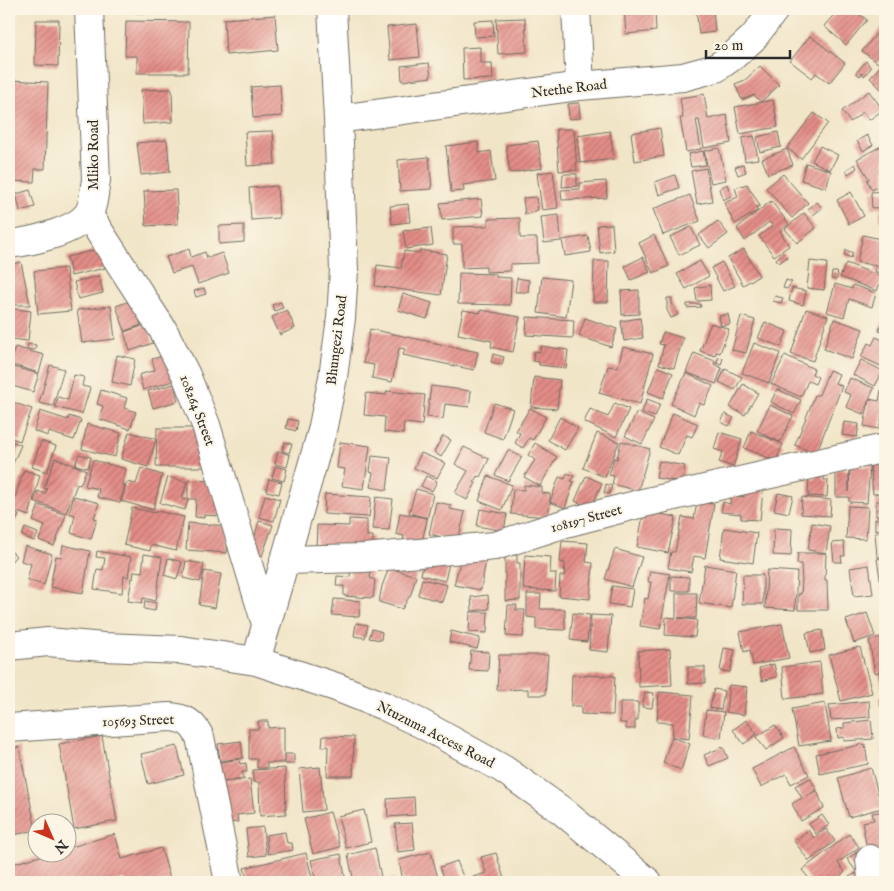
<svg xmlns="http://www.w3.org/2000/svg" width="894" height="891" viewBox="0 0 894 891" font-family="'IM FELL English',serif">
  <defs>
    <pattern id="building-hatch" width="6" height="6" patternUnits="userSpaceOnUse" patternTransform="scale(1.25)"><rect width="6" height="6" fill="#e48d88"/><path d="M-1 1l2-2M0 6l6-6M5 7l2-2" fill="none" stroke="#b9736f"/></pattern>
  </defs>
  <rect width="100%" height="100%" fill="#fcf5e5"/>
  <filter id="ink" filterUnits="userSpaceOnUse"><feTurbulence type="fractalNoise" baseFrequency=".02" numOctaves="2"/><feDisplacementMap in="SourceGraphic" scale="10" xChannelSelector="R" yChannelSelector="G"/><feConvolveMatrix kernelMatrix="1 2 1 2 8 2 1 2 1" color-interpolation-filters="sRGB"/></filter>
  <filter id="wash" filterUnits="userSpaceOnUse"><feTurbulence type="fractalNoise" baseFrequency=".0096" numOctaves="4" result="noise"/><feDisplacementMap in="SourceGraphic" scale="20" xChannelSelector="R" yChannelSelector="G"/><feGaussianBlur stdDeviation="1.12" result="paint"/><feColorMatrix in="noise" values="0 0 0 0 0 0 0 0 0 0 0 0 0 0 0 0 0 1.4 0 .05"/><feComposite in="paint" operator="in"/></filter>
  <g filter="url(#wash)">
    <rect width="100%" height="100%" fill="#f1e5c7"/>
    <g id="blocks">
      <!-- building -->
      <path fill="url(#building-hatch)" d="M 136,9 L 167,9 L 167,13 L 136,13 Z
        M 392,9 L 423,9 L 423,12 L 392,14 Z
        M 624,9 L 655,9 L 656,31 L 626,34 Z
        M 696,9 L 713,9 L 715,32 L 699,34 Z
        M 839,9 L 853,9 L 867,20 L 846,45 L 824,26 Z
        M 275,15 L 278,50 L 226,55 L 224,19 Z
        M 525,18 L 527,52 L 498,54 L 496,19 Z
        M 36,20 L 59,20 L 58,66 L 35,65 Z
        M 493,20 L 494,36 L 475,37 L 474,21 Z
        M 126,21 L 189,22 L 188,73 L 137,73 L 137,56 L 125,56 Z
        M 885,23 L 885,54 L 878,63 L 862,51 Z
        M 417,24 L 420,57 L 390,60 L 387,27 Z
        M 810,36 L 845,63 L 829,83 L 816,73 L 812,78 L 790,61 Z
        M 480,47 L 480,63 L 492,63 L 493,79 L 463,80 L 462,48 Z
        M 866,61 L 871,68 L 864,76 L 862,73 L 860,76 L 856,73 Z
        M 885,61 L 885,93 L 870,78 Z
        M 429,63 L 431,77 L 402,81 L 401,66 Z
        M 760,66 L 779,85 L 761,102 L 754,95 L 742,100 L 735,84 L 745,80 Z
        M 9,80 L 48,82 L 45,169 L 35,169 L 34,182 L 9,181 Z
        M 280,85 L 282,116 L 253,118 L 251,87 Z
        M 172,89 L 173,122 L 143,124 L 141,90 Z
        M 869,91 L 883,110 L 869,120 L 863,112 L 850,122 L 842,111 Z
        M 704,94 L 708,119 L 727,115 L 731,143 L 704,148 L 699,120 L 696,120 L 701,149 L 686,152 L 680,118 L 683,118 L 680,98 Z
        M 773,100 L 778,127 L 740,134 L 735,107 Z
        M 579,103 L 580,118 L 569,119 L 568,104 Z
        M 814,113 L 828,123 L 801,159 L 787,148 Z
        M 660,128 L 664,156 L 635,161 L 631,133 Z
        M 556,129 L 574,129 L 577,170 L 559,171 Z
        M 273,131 L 275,164 L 247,166 L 245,132 Z
        M 610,131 L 614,159 L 580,163 L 577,136 Z
        M 778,132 L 781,147 L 760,152 L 757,137 Z
        M 867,135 L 873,145 L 863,151 L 857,141 Z
        M 754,136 L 758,159 L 745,161 L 742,138 Z
        M 167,140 L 170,172 L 141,175 L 137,143 Z
        M 538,141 L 542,168 L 510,173 L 506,145 Z
        M 478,142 L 479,153 L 491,151 L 495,181 L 463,185 L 464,191 L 451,192 L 446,146 Z
        M 885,144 L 885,183 L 872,190 L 867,180 L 869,179 L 857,159 Z
        M 820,146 L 838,155 L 830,170 L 812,161 Z
        M 719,148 L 726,180 L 711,183 L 704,151 Z
        M 787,149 L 793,165 L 768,174 L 762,159 Z
        M 703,151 L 706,165 L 691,167 L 688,154 Z
        M 429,157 L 432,189 L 400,191 L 398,160 Z
        M 806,163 L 831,171 L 826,188 L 801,180 Z
        M 743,164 L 746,172 L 738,175 L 735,167 Z
        M 855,164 L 857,168 L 848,174 L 846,170 Z
        M 706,168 L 712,201 L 697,204 L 691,171 Z
        M 553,171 L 558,208 L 542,210 L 537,173 Z
        M 563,174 L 577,174 L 577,186 L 562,187 Z
        M 783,174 L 808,203 L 792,218 L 766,188 Z
        M 675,175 L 679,188 L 659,195 L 655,182 Z
        M 606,181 L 607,198 L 562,200 L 561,190 L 580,189 L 580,183 Z
        M 727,184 L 731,196 L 723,200 L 719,189 Z
        M 747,184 L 751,192 L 752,192 L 760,206 L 756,207 L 757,211 L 735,224 L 724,203 L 738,197 L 735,188 Z
        M 277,186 L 279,218 L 251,220 L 249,188 Z
        M 30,190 L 35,207 L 20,211 L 16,194 Z
        M 176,190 L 178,224 L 146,226 L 144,191 Z
        M 885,191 L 885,207 L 872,208 L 871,192 Z
        M 851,192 L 864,216 L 849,224 L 837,200 Z
        M 690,195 L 700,221 L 663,235 L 653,209 Z
        M 536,197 L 538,210 L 525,215 L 523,198 Z
        M 481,199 L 483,216 L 442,220 L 440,203 Z
        M 771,201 L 789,224 L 780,231 L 789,246 L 774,256 L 759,236 L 773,226 L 769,222 L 745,241 L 737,228 Z
        M 817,202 L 822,208 L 813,215 L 808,209 Z
        M 408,204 L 410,222 L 392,224 L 390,206 Z
        M 880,209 L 885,209 L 885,222 L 880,222 Z
        M 804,213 L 816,228 L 797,243 L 785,229 Z
        M 559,215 L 561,241 L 544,243 L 541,217 Z
        M 520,218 L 520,238 L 537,238 L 538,263 L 510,264 L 510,271 L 486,272 L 486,267 L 462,268 L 462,244 L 453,244 L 453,227 L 488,226 L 488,219 Z
        M 718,221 L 728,234 L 709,248 L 699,235 Z
        M 612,224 L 614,251 L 600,253 L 597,225 Z
        M 244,225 L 244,242 L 219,244 L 219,226 Z
        M 691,227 L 700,245 L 679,255 L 670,237 Z
        M 431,228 L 433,245 L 406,249 L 403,231 Z
        M 654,235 L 669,266 L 653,273 L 639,243 Z
        M 863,235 L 885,240 L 885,273 L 875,272 L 876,266 L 857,262 Z
        M 588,236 L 591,252 L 565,256 L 562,240 Z
        M 100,249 L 105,268 L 71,276 L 67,257 Z
        M 189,249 L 191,257 L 205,252 L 207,258 L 222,253 L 229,273 L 198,284 L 192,267 L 172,273 L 166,257 Z
        M 744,249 L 759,276 L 743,285 L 728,258 Z
        M 420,250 L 447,254 L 441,295 L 375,286 L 377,265 L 401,268 L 404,251 L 420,253 Z
        M 846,250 L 853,253 L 851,258 L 844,255 Z
        M 783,253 L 787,257 L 779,263 L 776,259 Z
        M 643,257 L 650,272 L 631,280 L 625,266 Z
        M 594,261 L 609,261 L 608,302 L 593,302 Z
        M 700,261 L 709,276 L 686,289 L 677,274 Z
        M 810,261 L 827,263 L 824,290 L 807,288 Z
        M 21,262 L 30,305 L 9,305 L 9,265 Z
        M 722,262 L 735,286 L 723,291 L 711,268 Z
        M 846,263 L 882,277 L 877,291 L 840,277 Z
        M 66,268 L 71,311 L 38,314 L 34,271 Z
        M 832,272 L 837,272 L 838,275 L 836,280 L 831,279 Z
        M 459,273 L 496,274 L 496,277 L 511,278 L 510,305 L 458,304 Z
        M 99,276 L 103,293 L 78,299 L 74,282 Z
        M 542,277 L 571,280 L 566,317 L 538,313 Z
        M 517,278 L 529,280 L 528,292 L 515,292 Z
        M 786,280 L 792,282 L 787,289 L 783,288 Z
        M 835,284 L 852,289 L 853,285 L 876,293 L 872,307 L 849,299 L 844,317 L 827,312 Z
        M 710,285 L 711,300 L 697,301 L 695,288 Z
        M 204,288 L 206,294 L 196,297 L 194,291 Z
        M 792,288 L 806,291 L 803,305 L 789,301 Z
        M 639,290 L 639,314 L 622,315 L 621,291 Z
        M 403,294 L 432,303 L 427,319 L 398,310 Z
        M 775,296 L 783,298 L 781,303 L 773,301 Z
        M 667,298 L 672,298 L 672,304 L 678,315 L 671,318 L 667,310 Z
        M 133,300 L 141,325 L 125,331 L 116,306 Z
        M 281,302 L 283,308 L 274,311 L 272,305 Z
        M 687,304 L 700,304 L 701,307 L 687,308 Z
        M 111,306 L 115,339 L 82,343 L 77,310 Z
        M 9,308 L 31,311 L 28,341 L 9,339 Z
        M 806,309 L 828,316 L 813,361 L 791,354 Z
        M 287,310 L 295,328 L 280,335 L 272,317 Z
        M 463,310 L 480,313 L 481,310 L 520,317 L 513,352 L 491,347 L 492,341 L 458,334 Z
        M 728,314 L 730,324 L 721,326 L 719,316 Z
        M 741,316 L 755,320 L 746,353 L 732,350 Z
        M 527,317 L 574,320 L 573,338 L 526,335 Z
        M 883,317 L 885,317 L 885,333 L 879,331 Z
        M 585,318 L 617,329 L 611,347 L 579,336 Z
        M 640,318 L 643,338 L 624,341 L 621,321 Z
        M 834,319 L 863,329 L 852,359 L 824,349 Z
        M 765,322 L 787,331 L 781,347 L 758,338 Z
        M 711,323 L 729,329 L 720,353 L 716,352 L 715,356 L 700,351 Z
        M 148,324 L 153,343 L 130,351 L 124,332 Z
        M 370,329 L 478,352 L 474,370 L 403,355 L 405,349 L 399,348 L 392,382 L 372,378 L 374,365 L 363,363 Z
        M 663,332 L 683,338 L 674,368 L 659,364 L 664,345 L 659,344 Z
        M 876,337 L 885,341 L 885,368 L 861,357 L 868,343 L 872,345 Z
        M 754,343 L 780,353 L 769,383 L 742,373 Z
        M 28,344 L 36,345 L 35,350 L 27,349 Z
        M 541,346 L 568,350 L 566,368 L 539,365 L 539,362 L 533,361 L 534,351 L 540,352 Z
        M 15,347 L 44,355 L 39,373 L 10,364 Z
        M 623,347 L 653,354 L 640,404 L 599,393 L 608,366 L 618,367 Z
        M 694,353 L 715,361 L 714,364 L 722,368 L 716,384 L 686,372 Z
        M 170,354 L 177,380 L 143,390 L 139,375 L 155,370 L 152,359 Z
        M 493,354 L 504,357 L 502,365 L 491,362 Z
        M 117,355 L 135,359 L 130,386 L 112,382 Z
        M 785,355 L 814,369 L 812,374 L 818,377 L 815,384 L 808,381 L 801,397 L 771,384 Z
        M 719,357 L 723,358 L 721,365 L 716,363 Z
        M 861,360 L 883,371 L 875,386 L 853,375 Z
        M 50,365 L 64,369 L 53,406 L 39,403 Z
        M 10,366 L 39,374 L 33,392 L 9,385 Z
        M 658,367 L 673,373 L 663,398 L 648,392 Z
        M 725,369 L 742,377 L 735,390 L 719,382 Z
        M 829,370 L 839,374 L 835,383 L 842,386 L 816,454 L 795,445 L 815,395 L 819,395 Z
        M 686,373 L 713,386 L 704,405 L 699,403 L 694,415 L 671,404 Z
        M 74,375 L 84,377 L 82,386 L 90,388 L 82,414 L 55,407 L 58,397 L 68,400 Z
        M 534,377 L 560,380 L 557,409 L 531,407 Z
        M 850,378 L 874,388 L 863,414 L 846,407 L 851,395 L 844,392 Z
        M 174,384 L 178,401 L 153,408 L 148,391 Z
        M 743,384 L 758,393 L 745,415 L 730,407 Z
        M 882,385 L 885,386 L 885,412 L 883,412 L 879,429 L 864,426 L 869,399 L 879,401 Z
        M 431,386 L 471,391 L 469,407 L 445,404 L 443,419 L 427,417 Z
        M 777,389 L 801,400 L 794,414 L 771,402 Z
        M 101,390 L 127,398 L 124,408 L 136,412 L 130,429 L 99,419 L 103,406 L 97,404 Z
        M 387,391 L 425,395 L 422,425 L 404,423 L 403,434 L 384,432 L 385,417 L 364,415 L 366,393 L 386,395 Z
        M 647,399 L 660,404 L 655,417 L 642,412 Z
        M 9,401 L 32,409 L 20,441 L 9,437 Z
        M 494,403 L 513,409 L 503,439 L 484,432 Z
        M 615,403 L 629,409 L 616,437 L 584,422 L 590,409 L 608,417 Z
        M 770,405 L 793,416 L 780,442 L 757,431 Z
        M 530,408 L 546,417 L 533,440 L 529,438 L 523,448 L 515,443 L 520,433 L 516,431 Z
        M 40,411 L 68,420 L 69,416 L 81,420 L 74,440 L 49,432 L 48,436 L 34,431 Z
        M 637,412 L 654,420 L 642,444 L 625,436 Z
        M 673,413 L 698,424 L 692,437 L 687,435 L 678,455 L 659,447 Z
        M 725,414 L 734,418 L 729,426 L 721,422 Z
        M 560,417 L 578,428 L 565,450 L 548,440 Z
        M 288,419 L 298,421 L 296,431 L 286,428 Z
        M 844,422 L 859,424 L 857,437 L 842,435 Z
        M 87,424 L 121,433 L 115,457 L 82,449 Z
        M 157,428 L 196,428 L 196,442 L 202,442 L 207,467 L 156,467 Z
        M 751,431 L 783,444 L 776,461 L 744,448 Z
        M 129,432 L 156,439 L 148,467 L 121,459 Z
        M 719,432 L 742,439 L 733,467 L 719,462 L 723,452 L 714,449 Z
        M 597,433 L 619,442 L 605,477 L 583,468 Z
        M 443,436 L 451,440 L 441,457 L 434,452 Z
        M 9,440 L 21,445 L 11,468 L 9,467 Z
        M 41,441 L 56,446 L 47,472 L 32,467 Z
        M 621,441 L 650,449 L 638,491 L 612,484 L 614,476 L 609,475 L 614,458 L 617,459 Z
        M 285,442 L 292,444 L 289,453 L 282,451 Z
        M 340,442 L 370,446 L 364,489 L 342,486 L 345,469 L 337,468 Z
        M 535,443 L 557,457 L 540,486 L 524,477 L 535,460 L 528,455 Z
        M 464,447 L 489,459 L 480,477 L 477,476 L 474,482 L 476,483 L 467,500 L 455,493 L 468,471 L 455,464 Z
        M 508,450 L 522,457 L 508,481 L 495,475 Z
        M 278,451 L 290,455 L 287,467 L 275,464 Z
        M 421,453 L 445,463 L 437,478 L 414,468 Z
        M 79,454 L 91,457 L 88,468 L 75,465 Z
        M 372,456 L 391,458 L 387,490 L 370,487 L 373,473 L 370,472 Z
        M 55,458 L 86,470 L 80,485 L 77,484 L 66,513 L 34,501 L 38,491 L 45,494 L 47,489 L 44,488 Z
        M 93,460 L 126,469 L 122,485 L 125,486 L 120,503 L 97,497 L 99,489 L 85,486 Z
        M 885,460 L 885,493 L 873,494 L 870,461 Z
        M 659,461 L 685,466 L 682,482 L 656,478 Z
        M 275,466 L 287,469 L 284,481 L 272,478 Z
        M 850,466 L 870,467 L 867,503 L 849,502 L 849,497 L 836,497 L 836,469 L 849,470 L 849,492 Z
        M 141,468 L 162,475 L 153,510 L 121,501 L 127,482 L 136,484 Z
        M 24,470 L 40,475 L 29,516 L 11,510 Z
        M 816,472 L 824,472 L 824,480 L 828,480 L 827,497 L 808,496 L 809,478 L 816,478 Z
        M 567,473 L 574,476 L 571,481 L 574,482 L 565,508 L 550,502 L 548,517 L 511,514 L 513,489 L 524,490 L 524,485 L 542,487 L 542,493 L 550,494 L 550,502 L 559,477 L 565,479 Z
        M 426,476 L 437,481 L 432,491 L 421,486 Z
        M 488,476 L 512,485 L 502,510 L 479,501 Z
        M 586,476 L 602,483 L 591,508 L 575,501 Z
        M 168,477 L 187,482 L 182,499 L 188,500 L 185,510 L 160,503 Z
        M 269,479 L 282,482 L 279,494 L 266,491 Z
        M 188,480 L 215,481 L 214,499 L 221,499 L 219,516 L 204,515 L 204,518 L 195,517 L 196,499 L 188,499 Z
        M 606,484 L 612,486 L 609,494 L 604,493 Z
        M 416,489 L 433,494 L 421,546 L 403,542 L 404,536 L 396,534 L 400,513 L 427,518 L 409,513 Z
        M 744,489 L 763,490 L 760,520 L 741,519 L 741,514 L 721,512 L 723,502 L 730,504 L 731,495 L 744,497 Z
        M 778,493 L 793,496 L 789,513 L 774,510 Z
        M 325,494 L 371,497 L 369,517 L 324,514 Z
        M 265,495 L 280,499 L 274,521 L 259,517 Z
        M 74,496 L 99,503 L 94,518 L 97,519 L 91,539 L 71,533 L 75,515 L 69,513 Z
        M 376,497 L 393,499 L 389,530 L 372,529 Z
        M 802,497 L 831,500 L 830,516 L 801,514 Z
        M 876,501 L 885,501 L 885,516 L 876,516 Z
        M 436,502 L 451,505 L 450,509 L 465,512 L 458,541 L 429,534 Z
        M 697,502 L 714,504 L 705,558 L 694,556 L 691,572 L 668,568 L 671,552 L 675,552 L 682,517 L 694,519 Z
        M 39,505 L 66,515 L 54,546 L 39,540 L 45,526 L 33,521 Z
        M 848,506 L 868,507 L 866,539 L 846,538 Z
        M 132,508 L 156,513 L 157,511 L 184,517 L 176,551 L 151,545 L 150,551 L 124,545 Z
        M 480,509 L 507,514 L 504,531 L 477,526 Z
        M 644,511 L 676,517 L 668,553 L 637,547 Z
        M 12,512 L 19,515 L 16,521 L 9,518 Z
        M 885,518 L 885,529 L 875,530 L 875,519 Z
        M 349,519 L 367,520 L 367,536 L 373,536 L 373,551 L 316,549 L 317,525 L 349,526 Z
        M 259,521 L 273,525 L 262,556 L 250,553 Z
        M 188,523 L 228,526 L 227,553 L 186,550 Z
        M 812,523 L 830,526 L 826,553 L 808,550 Z
        M 25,528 L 38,533 L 35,541 L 22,536 Z
        M 724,528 L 757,533 L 753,563 L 720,558 Z
        M 774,528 L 792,529 L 791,556 L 773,555 Z
        M 885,531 L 885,556 L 877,557 L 875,532 Z
        M 562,541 L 588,543 L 586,562 L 593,563 L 590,599 L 559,596 L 560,576 L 564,576 L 565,563 L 560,562 Z
        M 844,542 L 845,556 L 841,556 L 842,562 L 834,562 L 832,543 Z
        M 63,545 L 90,551 L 83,593 L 50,587 L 56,556 L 61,557 Z
        M 25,546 L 52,554 L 44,585 L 27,580 L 31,564 L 21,561 Z
        M 9,549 L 16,556 L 9,564 Z
        M 615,549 L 642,557 L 632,587 L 605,579 Z
        M 97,551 L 131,557 L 128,577 L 124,576 L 122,593 L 94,589 L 97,569 L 103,570 L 105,558 L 96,557 Z
        M 798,553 L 826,553 L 825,580 L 827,580 L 828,610 L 798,610 L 798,594 L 801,594 L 802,580 L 801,564 L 797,564 Z
        M 144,554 L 162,557 L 156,601 L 143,598 L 142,603 L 128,601 L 132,578 L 133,579 L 134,571 L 142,572 Z
        M 462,554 L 486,559 L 481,590 L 454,585 Z
        M 505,555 L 517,555 L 517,563 L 520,563 L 520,600 L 505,601 Z
        M 525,555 L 551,557 L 550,573 L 556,573 L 555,591 L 523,589 Z
        M 885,557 L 885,591 L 882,591 L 877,559 Z
        M 168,558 L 182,562 L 177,579 L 164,575 Z
        M 424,559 L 449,563 L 445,581 L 421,575 Z
        M 186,561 L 204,564 L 200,582 L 183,578 Z
        M 351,565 L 372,566 L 370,578 L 375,580 L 373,598 L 344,596 L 344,586 L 336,586 L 337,576 L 350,577 Z
        M 705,565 L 736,570 L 731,608 L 699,603 Z
        M 869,565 L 873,594 L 854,596 L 850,568 Z
        M 389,568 L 416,576 L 411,594 L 402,609 L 379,602 L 382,586 Z
        M 767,570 L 797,572 L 795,610 L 765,608 Z
        M 204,571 L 221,574 L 215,608 L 199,605 Z
        M 650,571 L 670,574 L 660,629 L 640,626 L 645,598 L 648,599 L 651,582 L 648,582 Z
        M 743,575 L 763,575 L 763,604 L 742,604 Z
        M 671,576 L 689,577 L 689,591 L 671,591 Z
        M 422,579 L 447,585 L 442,602 L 418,595 Z
        M 612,586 L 633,589 L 630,607 L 609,604 Z
        M 676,593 L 697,593 L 696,618 L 678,618 L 697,620 L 695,637 L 665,635 L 666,617 L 676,618 Z
        M 527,594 L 541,594 L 540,609 L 565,609 L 565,630 L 536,629 L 536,618 L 527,617 Z
        M 488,595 L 489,609 L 472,611 L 471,597 Z
        M 334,599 L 360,601 L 359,617 L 332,615 Z
        M 145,601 L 156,603 L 155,611 L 144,609 Z
        M 508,605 L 517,605 L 516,610 L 525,610 L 523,637 L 506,636 Z
        M 470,612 L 488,612 L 487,633 L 469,632 Z
        M 573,613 L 590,615 L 587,642 L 570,640 Z
        M 867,613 L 875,636 L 854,643 L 846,620 Z
        M 591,615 L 611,616 L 608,652 L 589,650 Z
        M 356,623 L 368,625 L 365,638 L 354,636 Z
        M 782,624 L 789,658 L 753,665 L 750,650 L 744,652 L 740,632 Z
        M 372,629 L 382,632 L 381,640 L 369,638 Z
        M 822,630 L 825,650 L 810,653 L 806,633 Z
        M 451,631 L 480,638 L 477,649 L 449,642 Z
        M 885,637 L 885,688 L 882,688 L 879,672 L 875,673 L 869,640 Z
        M 860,647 L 872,693 L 841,701 L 829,655 Z
        M 724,648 L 735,650 L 730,672 L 720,671 Z
        M 670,649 L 672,685 L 639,687 L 638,651 Z
        M 471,651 L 489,652 L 488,671 L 469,670 Z
        M 499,655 L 548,655 L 545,695 L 528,695 L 528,689 L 497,690 Z
        M 820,662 L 823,694 L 785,699 L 782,667 Z
        M 774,664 L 777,677 L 762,681 L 759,668 Z
        M 688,667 L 705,667 L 705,683 L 688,684 Z
        M 572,675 L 615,676 L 613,715 L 581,714 L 581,706 L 571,706 Z
        M 729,685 L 747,687 L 744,715 L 726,712 Z
        M 714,689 L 724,691 L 721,710 L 710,708 Z
        M 645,692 L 654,693 L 652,708 L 642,707 Z
        M 659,692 L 693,695 L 689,739 L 672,737 L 690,744 L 681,770 L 663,763 L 672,737 L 673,723 L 657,722 Z
        M 885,697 L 885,718 L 884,718 L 879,699 Z
        M 869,701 L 870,717 L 831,720 L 829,705 Z
        M 620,702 L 638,702 L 638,720 L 635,720 L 635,729 L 626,729 L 626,723 L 620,723 Z
        M 825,703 L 831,741 L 799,746 L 792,709 Z
        M 706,710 L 724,712 L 721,738 L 703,735 Z
        M 746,720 L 757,734 L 744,744 L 733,730 Z
        M 871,720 L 873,739 L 844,741 L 844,737 L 838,738 L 837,729 L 844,728 L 844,723 Z
        M 258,721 L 268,721 L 268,728 L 284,727 L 284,763 L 267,763 L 267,768 L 257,768 L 257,759 L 249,759 L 249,729 L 259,729 Z
        M 775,725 L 784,738 L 766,750 L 756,737 Z
        M 102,736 L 117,821 L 74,829 L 59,744 Z
        M 323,736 L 354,737 L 353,776 L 327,776 L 328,746 L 322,747 Z
        M 241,741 L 243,758 L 220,761 L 218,744 Z
        M 865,744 L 868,764 L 820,774 L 816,754 Z
        M 177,746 L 184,775 L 148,784 L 141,754 Z
        M 19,747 L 36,830 L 9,836 L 9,749 Z
        M 723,747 L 728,758 L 709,766 L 704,755 Z
        M 794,747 L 809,775 L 791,784 L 786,774 L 761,787 L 752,769 Z
        M 885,748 L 885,764 L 881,749 Z
        M 285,754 L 294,754 L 294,764 L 285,764 Z
        M 239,759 L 240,764 L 246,763 L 247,772 L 242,772 L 243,778 L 219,782 L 216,763 Z
        M 320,767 L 324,810 L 303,812 L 299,769 Z
        M 285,768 L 286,814 L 260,816 L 259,782 L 253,782 L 253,770 Z
        M 871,768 L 882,808 L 849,817 L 838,778 Z
        M 810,778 L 817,790 L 807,796 L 817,791 L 824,808 L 801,821 L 792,804 L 802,798 L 795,786 Z
        M 250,779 L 254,813 L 237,815 L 238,822 L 226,823 L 223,782 Z
        M 414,797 L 415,815 L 388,817 L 387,799 Z
        M 364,810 L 371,842 L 346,848 L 338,816 Z
        M 885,811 L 885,850 L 868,854 L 862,822 L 874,820 L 872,813 Z
        M 330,812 L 340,847 L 313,854 L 304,819 Z
        M 822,815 L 829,825 L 816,834 L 809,824 Z
        M 412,823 L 415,850 L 398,852 L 395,824 Z
        M 263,827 L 266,855 L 249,857 L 246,829 Z
        M 826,829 L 835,841 L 809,861 L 794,841 L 808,830 L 814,838 Z
        M 285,832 L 287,843 L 292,843 L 293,850 L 268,854 L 266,835 Z
        M 115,834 L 122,859 L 161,848 L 171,882 L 125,882 L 124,879 L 112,882 L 9,882 L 9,865 L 47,854 L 68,854 L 68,848 Z
        M 849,834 L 859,847 L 838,863 L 845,872 L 833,882 L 812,882 L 802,870 Z
        M 375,848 L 382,882 L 354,882 L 348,855 Z
        M 860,850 L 868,861 L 856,871 L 847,859 Z
        M 431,852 L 439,882 L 411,882 L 410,879 L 403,881 L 399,860 Z
        M 306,853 L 313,882 L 248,882 L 244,868 Z
        M 496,853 L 505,882 L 474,882 L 473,877 L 486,873 L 481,857 Z
        M 341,854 L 346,882 L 316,882 L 311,860 Z
        M 457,861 L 465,882 L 446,882 L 440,867 Z
        M 864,869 L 871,882 L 852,882 L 849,877 Z
        M 394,878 L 395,882 L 385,882 L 385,881 Z"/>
    </g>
  </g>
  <g filter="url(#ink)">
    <use href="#blocks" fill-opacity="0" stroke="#706c62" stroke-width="1"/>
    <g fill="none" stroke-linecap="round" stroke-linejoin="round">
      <!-- minor casing -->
      <g stroke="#706c62" stroke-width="30">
        <path id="minor" d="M 576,9 L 580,86
          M 338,119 L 580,86 L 683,77 L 716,68 L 733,56 L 753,38 L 775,9
          M 88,214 L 163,330 L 186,375 L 206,425 L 266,624
          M 9,244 C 29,242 75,232 88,214 C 94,206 94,190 96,180 L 89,9
          M 284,560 L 364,558 L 495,546 L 566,523 L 639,504 L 885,448
          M 9,646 L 48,642 L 103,647 L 181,650 L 256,661 L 336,687 L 384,706 L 422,724 L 503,769 L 561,810 L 648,882
          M 256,661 L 322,431 L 333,377 L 341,318 L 344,270 L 338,119 L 332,9
          M 9,728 L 169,717 C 185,718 192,722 200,737 L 229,882
          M 870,859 L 872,878 L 874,882"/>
      </g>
      <!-- minor -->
      <use href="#minor" stroke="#fff" stroke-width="28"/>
    </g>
  </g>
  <g text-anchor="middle" stroke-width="4" stroke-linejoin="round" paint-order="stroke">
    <!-- street labels -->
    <g font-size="14" fill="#2b2b2b" stroke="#fcf5e5">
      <text transform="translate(569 88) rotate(-7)" y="5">Ntethe Road</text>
      <text transform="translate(93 155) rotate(-90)" y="5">Mliko Road</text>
      <text transform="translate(336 340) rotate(-83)" y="5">Bhungezi Road</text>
      <text transform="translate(198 410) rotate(69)" y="5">108264 Street</text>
      <text transform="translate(586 518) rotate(-15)" y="5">108197 Street</text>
      <text transform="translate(138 720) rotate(-2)" y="5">105693 Street</text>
      <text transform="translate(436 734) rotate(27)" y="5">Ntuzuma Access Road</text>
    </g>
  </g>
  <!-- margin -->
  <rect width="894" height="891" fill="none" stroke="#fcf5e5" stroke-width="30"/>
  <!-- north arrow -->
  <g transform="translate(52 838) rotate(135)"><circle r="24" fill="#fcf5e5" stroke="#a8a49b"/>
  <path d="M0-4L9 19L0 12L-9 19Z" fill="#c8321e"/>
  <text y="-8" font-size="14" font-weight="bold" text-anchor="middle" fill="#2b2b2b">N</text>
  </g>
  <!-- scale -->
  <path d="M706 50v8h84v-8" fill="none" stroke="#2b2b2b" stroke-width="2.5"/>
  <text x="714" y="50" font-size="15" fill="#2b2b2b" stroke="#fcf5e5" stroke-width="4" paint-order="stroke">20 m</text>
</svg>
